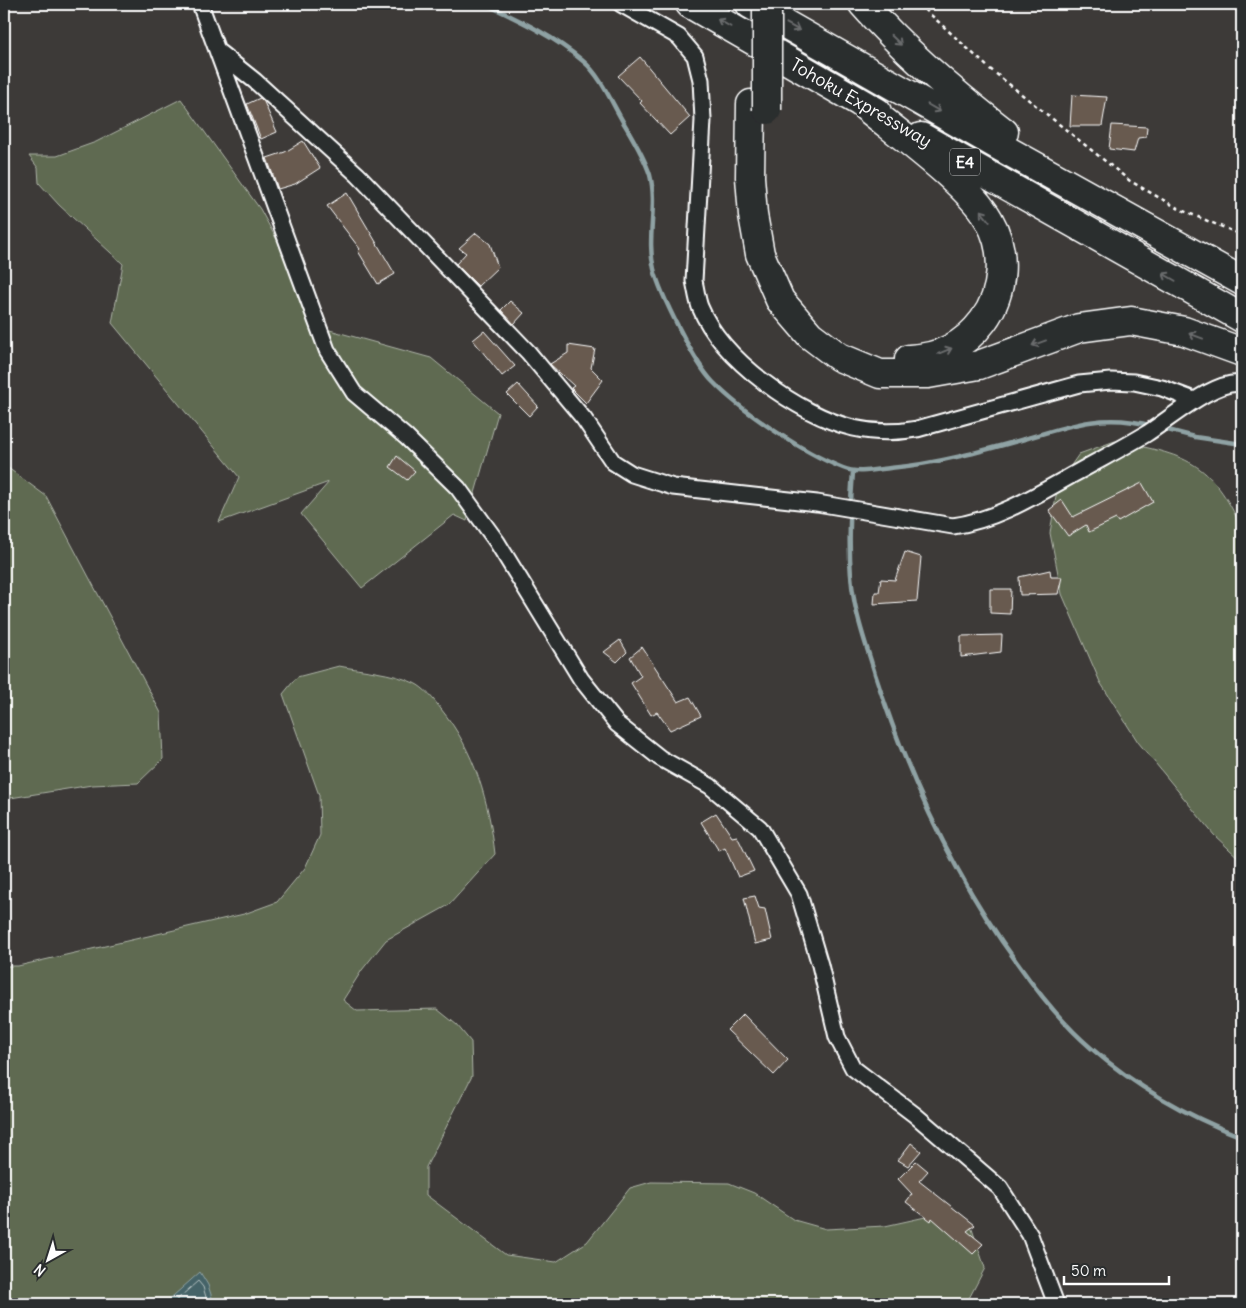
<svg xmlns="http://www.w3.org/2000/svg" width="1246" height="1308" viewBox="0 0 1246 1308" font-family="Delius,sans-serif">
  <rect width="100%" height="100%" fill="#3d3a38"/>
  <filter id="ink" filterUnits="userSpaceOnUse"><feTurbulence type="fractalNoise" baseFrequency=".02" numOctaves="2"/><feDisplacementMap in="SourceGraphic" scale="10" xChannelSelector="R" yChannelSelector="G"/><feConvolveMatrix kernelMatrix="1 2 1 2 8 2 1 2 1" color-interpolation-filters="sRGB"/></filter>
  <g filter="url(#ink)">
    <!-- green -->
    <path fill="#5e6a51" stroke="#aeb4a8" d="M 181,99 L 260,209 L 326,329 L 431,358 L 498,413 L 467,521 L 454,515 L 362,588 L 301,514 L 329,482 L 219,522 L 239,477 L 112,323 L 123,264 L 59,205 L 39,183 L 38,168 L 29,156 L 57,156 L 96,142 Z
      M 1115,441 C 1185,455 1211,460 1242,529 L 1242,861 L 1214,835 L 1138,742 L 1100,682 L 1062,594 L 1050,533 L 1058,484 L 1079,454 Z
      M 4,465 L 46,496 L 161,713 L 163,759 L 138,783 L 92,785 L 4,799 Z
      M 339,666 C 363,671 391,672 414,683 C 425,688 434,700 441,709 C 475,751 489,802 495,854 L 449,905 L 386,940 L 362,970 L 343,1000 L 357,1011 L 437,1009 L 457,1025 L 471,1042 L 472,1076 L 426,1167 L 426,1195 L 506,1255 L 556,1262 L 587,1242 L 630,1188 L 651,1182 L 729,1183 L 754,1193 L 794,1220 L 826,1229 L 885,1226 L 939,1214 L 972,1229 L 985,1268 L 966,1304 L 4,1304 L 4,966 L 18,966 L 244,914 L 277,902 L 305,868 L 320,835 L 319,795 L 283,694 L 297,677 Z"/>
    <!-- water -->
    <path fill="#456467" stroke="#8fa2a4" d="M 200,1272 L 208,1285 L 214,1304 L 164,1304 Z"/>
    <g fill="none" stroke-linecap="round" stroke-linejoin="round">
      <!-- shore -->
      <path stroke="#b5c1c2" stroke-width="1" d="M 172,1304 L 198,1281 L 203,1287 L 208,1304"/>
      <!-- stream -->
      <path stroke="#8fa2a4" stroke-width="4.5" d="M 485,4 C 519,20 554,36 583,61 C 600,75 611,101 622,120 C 632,137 644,156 650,175 C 658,206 646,238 654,269 C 660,294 695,364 713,382 C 742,412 804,453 843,468 C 857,474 874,470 890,468 C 936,464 983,451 1028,438 C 1073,424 1106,413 1153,426
        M 1160,428 L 1195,437 L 1242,444
        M 853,472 C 850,511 847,560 854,599 C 858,624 868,650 875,674 C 908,777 954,877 1018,964 C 1039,994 1063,1024 1091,1048 C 1135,1086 1187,1116 1242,1137"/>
    </g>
    <!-- building -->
    <path fill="#685a4f" stroke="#fff" d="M 640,57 L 690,117 L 670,135 L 640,103 L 642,101 L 618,76 Z
      M 1072,95 L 1107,97 L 1102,126 L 1070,126 Z
      M 260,98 L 264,102 L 277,132 L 261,139 L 247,104 Z
      M 1112,125 L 1147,127 L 1146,137 L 1138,138 L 1134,152 L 1109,149 Z
      M 303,141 L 320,168 L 295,184 L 278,189 L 267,158 L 285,152 Z
      M 347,193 L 395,274 L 378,284 L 358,251 L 360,249 L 327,206 Z
      M 476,233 L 490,244 L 498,267 L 478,286 L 456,264 L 466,253 L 459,248 Z
      M 510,301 L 524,313 L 514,324 L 501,310 Z
      M 484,331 L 515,366 L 502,376 L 473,340 Z
      M 568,345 L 595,349 L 591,368 L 603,380 L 586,403 L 571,388 L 574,386 L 550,364 L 568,353 Z
      M 518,384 L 538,406 L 529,416 L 507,394 Z
      M 397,456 L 415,471 L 407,480 L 390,467 Z
      M 1142,483 L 1153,502 L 1118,522 L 1116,519 L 1089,532 L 1086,525 L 1068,536 L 1049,510 L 1062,500 L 1073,517 Z
      M 905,552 L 921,557 L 917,601 L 874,604 L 875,592 L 879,592 L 881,579 L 895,580 Z
      M 1050,570 L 1051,577 L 1062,577 L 1058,594 L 1020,595 L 1019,577 Z
      M 990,589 L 1011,589 L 1010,614 L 990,613 Z
      M 1002,635 L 1001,652 L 961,657 L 961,636 Z
      M 620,640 L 627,652 L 617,662 L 604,652 Z
      M 642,647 L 678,702 L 690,697 L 701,716 L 670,730 L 657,712 L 651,715 L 631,683 L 641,676 L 630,657 Z
      M 716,813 L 732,837 L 737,836 L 754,871 L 738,877 L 725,848 L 719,851 L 701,822 Z
      M 755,896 L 759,908 L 765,909 L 772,940 L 755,944 L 744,898 Z
      M 743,1014 L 788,1060 L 774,1075 L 727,1030 Z
      M 911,1143 L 921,1151 L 908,1166 L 898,1160 Z
      M 916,1161 L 928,1171 L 919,1181 L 975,1225 L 967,1231 L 983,1244 L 973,1254 L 932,1218 L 931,1221 L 906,1202 L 912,1194 L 898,1179 Z"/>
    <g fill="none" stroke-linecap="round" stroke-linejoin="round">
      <!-- minor casing -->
      <g stroke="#fff" stroke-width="19">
        <path id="minor" d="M 200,4 L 327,350 L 354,393 L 406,437 L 458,488 L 497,542 L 581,679 L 617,724 L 660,758 L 710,786 L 760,828 L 799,894 L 820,965 L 837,1037 L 853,1068 L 915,1115 L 1000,1188 L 1030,1235 L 1056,1304
          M 621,4 L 679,37 L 695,56 L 701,80 L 703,120 L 694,281 C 696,289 697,299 700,307 C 722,360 799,415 853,428 C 875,433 896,433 917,429 L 1079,384 L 1111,381 L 1134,382 L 1162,388 L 1194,400
          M 220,53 L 255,81 L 358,175 L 528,352 L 584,419 L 613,462 L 632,474 L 673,487 L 817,503 L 953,526 C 997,520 1038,494 1076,473 C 1099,460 1123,448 1146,434 C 1169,420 1216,378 1242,384"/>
      </g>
      <!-- motorway casing -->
      <g stroke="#fff" stroke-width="31">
        <path id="motorway" d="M 690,4 L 877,112
          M 750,4 L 1001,147 L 1242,281
          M 863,4 C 905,52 953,93 1004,132
          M 861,103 C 897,133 967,182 989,220 C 1007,251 1004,293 983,321 C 965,345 939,358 909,359
          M 751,104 L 750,177 L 753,215 L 760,254 L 780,300 L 810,335 L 839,357 L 880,374 L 928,374 L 979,365 L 1079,328 L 1131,321 L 1184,331 L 1242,352
          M 921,137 L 1242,318"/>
      </g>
      <!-- path -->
      <path stroke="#fff" stroke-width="2.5" stroke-dasharray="4 4" stroke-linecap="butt" d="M 919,4 L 990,69 L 1130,181 L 1181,210 L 1242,235"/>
      <!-- minor -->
      <use href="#minor" stroke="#2a2d2e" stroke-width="15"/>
      <!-- motorway -->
      <use href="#motorway" stroke="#2a2d2e" stroke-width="28"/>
      <!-- motorway-bridge casing -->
      <g stroke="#fff" stroke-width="31" stroke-linecap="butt">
        <path id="motorway-bridge" d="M 767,110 L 767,4"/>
      </g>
      <!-- motorway-bridge -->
      <use href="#motorway-bridge" stroke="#2a2d2e" stroke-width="28"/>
    </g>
    <!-- one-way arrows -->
    <defs><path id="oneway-shaft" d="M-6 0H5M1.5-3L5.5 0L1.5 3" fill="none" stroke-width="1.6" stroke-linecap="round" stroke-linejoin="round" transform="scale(1.25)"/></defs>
    <g stroke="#6a6c6d">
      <use href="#oneway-shaft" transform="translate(724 23) rotate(-150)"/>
      <use href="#oneway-shaft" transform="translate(793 27) rotate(29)"/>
      <use href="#oneway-shaft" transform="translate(896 40) rotate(44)"/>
      <use href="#oneway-shaft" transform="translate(934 108) rotate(30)"/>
      <use href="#oneway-shaft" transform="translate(985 216) rotate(-128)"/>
      <use href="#oneway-shaft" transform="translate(1169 277) rotate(-150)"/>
      <use href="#oneway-shaft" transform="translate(1196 336) rotate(-160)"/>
      <use href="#oneway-shaft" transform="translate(1039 343) rotate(160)"/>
      <use href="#oneway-shaft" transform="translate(945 351) rotate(-22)"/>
    </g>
  </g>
  <g text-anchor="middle" stroke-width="5" stroke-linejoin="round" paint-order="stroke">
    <!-- shield labels -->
    <rect fill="#2a2d2e" stroke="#bfc0c0" stroke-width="1" x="950" y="148.5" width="30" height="27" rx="4"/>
    <g font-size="16" font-weight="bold" fill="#fff">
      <text x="965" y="168">E4</text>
    </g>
    <!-- street labels -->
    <g font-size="18" fill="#fff" stroke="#2a2d2e">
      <text transform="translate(861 103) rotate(30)" y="6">Tohoku Expressway</text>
    </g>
  </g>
  <!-- margin -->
  <rect width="1246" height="1308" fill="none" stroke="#2a2d2e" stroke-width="20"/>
  <rect x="10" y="10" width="1226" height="1288" fill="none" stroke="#fff" stroke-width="2" filter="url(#ink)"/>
  <!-- north arrow -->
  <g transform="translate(48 1260) rotate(219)" stroke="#2a2d2e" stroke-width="4" paint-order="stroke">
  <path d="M0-4L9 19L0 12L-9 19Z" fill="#ffffff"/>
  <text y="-8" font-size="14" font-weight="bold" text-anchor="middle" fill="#ffffff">N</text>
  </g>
  <!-- scale -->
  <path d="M1064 1276v8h105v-8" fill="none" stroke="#ffffff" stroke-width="2.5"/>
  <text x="1071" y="1276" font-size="15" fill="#ffffff" stroke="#2a2d2e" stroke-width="4" paint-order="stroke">50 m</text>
</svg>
